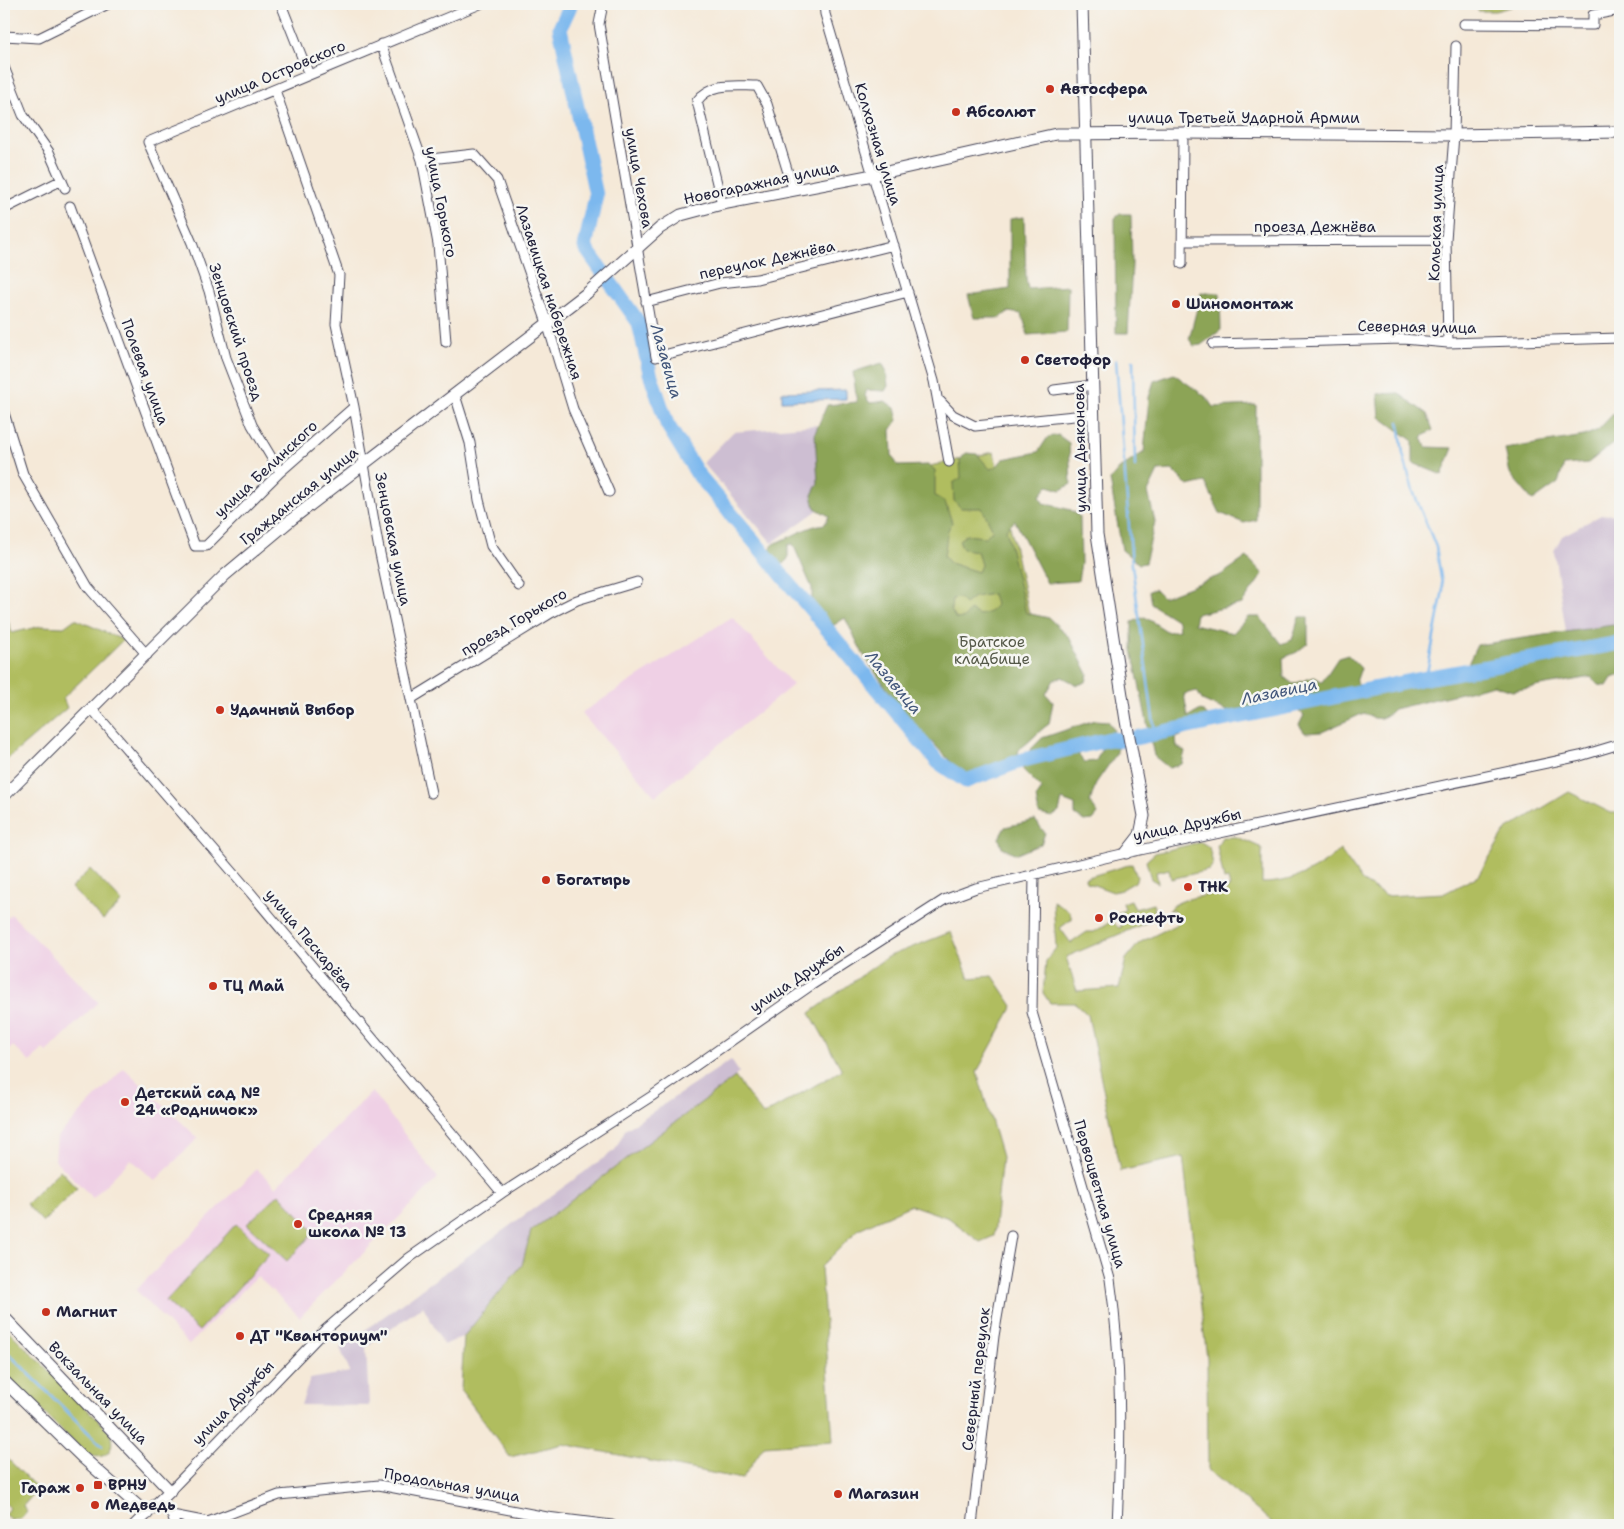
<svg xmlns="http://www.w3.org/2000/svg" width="1624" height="1529" viewBox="0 0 1624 1529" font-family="'Shantell Sans',sans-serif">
  <rect width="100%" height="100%" fill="#f6f6f2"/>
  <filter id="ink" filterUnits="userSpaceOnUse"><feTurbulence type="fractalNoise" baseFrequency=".02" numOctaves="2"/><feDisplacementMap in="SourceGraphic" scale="10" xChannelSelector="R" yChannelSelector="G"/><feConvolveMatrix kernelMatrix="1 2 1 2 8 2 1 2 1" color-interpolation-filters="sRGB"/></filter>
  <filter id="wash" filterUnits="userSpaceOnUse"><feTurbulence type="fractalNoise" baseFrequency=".0096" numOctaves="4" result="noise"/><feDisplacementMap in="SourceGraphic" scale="20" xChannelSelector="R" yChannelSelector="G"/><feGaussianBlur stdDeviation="1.12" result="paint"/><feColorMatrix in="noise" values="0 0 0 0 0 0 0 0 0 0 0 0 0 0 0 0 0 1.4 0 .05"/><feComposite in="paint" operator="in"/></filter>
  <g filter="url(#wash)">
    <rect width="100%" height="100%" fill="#f5e9d8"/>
    <!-- built -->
    <path fill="#efd0e5" d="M 732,617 L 793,685 L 655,796 L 581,713 Z
      M 11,914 L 98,1002 L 47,1052 L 43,1049 L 30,1062 L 13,1046 L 4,1055 L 4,921 Z
      M 124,1068 L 198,1138 L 155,1181 L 131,1159 L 93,1198 L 55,1160 L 57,1137 Z
      M 372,1092 L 438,1178 L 300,1317 L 257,1276 L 189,1345 L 136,1290 L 257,1169 L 276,1187 Z"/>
    <!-- industrial -->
    <path fill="#cdbed2" d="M 816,425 L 836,497 L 772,543 L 703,463 L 733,432 Z
      M 1620,514 L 1620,624 L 1566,632 L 1554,551 L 1562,536 L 1601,515 Z
      M 731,1060 L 739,1072 L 735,1077 L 531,1231 L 522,1265 L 464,1336 L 444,1345 L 423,1306 L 366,1347 L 369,1406 L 301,1405 L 310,1379 L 350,1372 L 340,1348 L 615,1150 L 625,1130 Z"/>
    <!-- green -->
    <path fill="#b0bd5f" stroke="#69704d" d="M 1475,4 L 1511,4 L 1511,7 L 1495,11 L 1478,11 Z
      M 994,452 L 1046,692 L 959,711 L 907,471 Z
      M 4,609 L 12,633 L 41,626 L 64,627 L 75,619 L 123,640 L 63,698 L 67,708 L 4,762 Z
      M 1569,792 L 1611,813 L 1620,813 L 1620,1525 L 1275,1525 L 1208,1470 L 1207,1359 L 1183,1157 L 1120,1171 L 1088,1015 L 1075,1003 L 1050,1003 L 1043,993 L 1046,961 L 1056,948 L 1053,901 L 1069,911 L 1072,919 L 1060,928 L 1071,943 L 1087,932 L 1094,932 L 1112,921 L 1119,928 L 1121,927 L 1117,913 L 1125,910 L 1123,903 L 1131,900 L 1135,909 L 1153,904 L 1157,918 L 1066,957 L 1077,991 L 1119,988 L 1126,959 L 1139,943 L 1177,924 L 1173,910 L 1168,911 C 1178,896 1210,896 1227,892 L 1226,888 L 1230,887 L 1228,879 L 1224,880 L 1217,846 L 1222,837 L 1237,837 L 1262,848 L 1262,883 C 1292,883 1318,870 1340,850 L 1363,882 L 1386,896 L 1445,893 L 1478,876 L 1506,830 Z
      M 1201,842 L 1209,847 L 1213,864 L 1209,870 L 1171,879 L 1169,869 L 1156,872 L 1158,883 L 1151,879 L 1146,861 L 1155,853 Z
      M 1132,864 L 1137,877 L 1135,882 L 1121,890 L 1113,892 L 1086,882 L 1085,878 Z
      M 90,869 L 122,902 L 103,920 L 71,888 Z
      M 951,932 L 969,978 L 993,976 L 1013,1006 L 977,1072 L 1002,1157 L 994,1236 L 980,1242 L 949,1218 L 911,1205 L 859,1229 L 821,1267 L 833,1441 L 764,1446 L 742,1479 L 563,1444 L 510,1457 L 461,1390 L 464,1336 L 522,1265 L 531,1231 L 735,1077 L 763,1115 L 842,1070 L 810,1013 L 887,957 Z
      M 60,1170 L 77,1188 L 43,1222 L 26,1204 Z
      M 279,1194 L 314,1232 L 287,1261 L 247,1224 Z
      M 236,1224 L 269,1254 L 199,1331 L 166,1301 Z
      M 4,1326 L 108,1430 C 119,1449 104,1464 85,1453 L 4,1374 Z
      M 4,1455 L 38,1489 L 23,1506 L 27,1511 L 20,1519 L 10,1519 L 4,1514 L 10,1508 L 4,1502 Z"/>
    <!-- forest -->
    <path fill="#8ca456" stroke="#576348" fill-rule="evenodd" d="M 1120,214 L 1131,214 L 1132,265 L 1128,333 L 1116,333 L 1115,218 Z
      M 1024,217 L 1026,278 L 1028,289 L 1068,286 L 1067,332 L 1028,335 L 1022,314 L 1008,312 L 1000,318 L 974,318 L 968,295 L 1010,289 L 1010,219 Z
      M 1201,293 L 1220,293 L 1221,330 L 1201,345 L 1194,346 L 1189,339 Z
      M 882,363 L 886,370 L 888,386 L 885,391 L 867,390 L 865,396 L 870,403 L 885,401 L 895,408 L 898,420 L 891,430 L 892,455 L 898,466 L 928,465 L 935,470 L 935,496 L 945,502 L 952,522 L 948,530 L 944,556 L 950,563 L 978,572 L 981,565 L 977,551 L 963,549 L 959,540 L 966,535 L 985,537 L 993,530 L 982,508 L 961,508 L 954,501 L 953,483 L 961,478 L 960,460 L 966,453 L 977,454 L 990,469 L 996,467 L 1003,459 L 1038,452 L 1048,437 L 1058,435 L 1069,443 L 1071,484 L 1061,490 L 1048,486 L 1040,496 L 1043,503 L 1071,510 L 1080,517 L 1081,563 L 1078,581 L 1047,583 L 1015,521 L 1006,529 L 1026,613 L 1049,618 L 1069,637 L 1088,674 L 1086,682 L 1078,685 L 1062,677 L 1054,680 L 1046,694 L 1053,702 L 1049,724 C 1037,732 1031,742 1019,749 L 1017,760 L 1006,761 L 964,776 L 933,743 L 921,739 L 863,654 L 845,618 L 834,625 L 826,623 L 812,601 L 812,588 L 793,544 L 788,545 L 788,559 L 782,565 L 773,561 L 769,551 L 773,544 C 791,538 806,526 825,524 L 829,516 L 815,508 L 812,495 L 818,483 L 815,433 L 827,405 L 857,402 L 853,372 ZM 993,594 L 996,605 L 990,612 L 979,615 L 970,610 L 964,618 L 956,619 L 951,610 L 952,599 L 959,598 L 965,604 L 974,597 Z
      M 1174,374 L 1206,397 L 1213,407 L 1256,405 L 1256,520 L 1244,523 L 1220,513 L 1205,482 L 1188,486 L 1172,470 L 1158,471 L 1148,492 L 1155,522 L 1145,563 L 1139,564 L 1122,550 L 1110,480 L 1119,469 L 1144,452 L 1149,397 L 1154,381 Z
      M 1398,393 L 1427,414 L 1433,430 L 1422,437 L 1426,447 L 1453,448 L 1442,475 L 1413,463 L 1413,441 L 1380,417 L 1378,394 Z
      M 1613,414 L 1620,420 L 1620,438 L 1588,463 L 1564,465 L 1558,483 L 1533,501 L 1510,474 L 1505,449 L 1584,436 L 1598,430 Z
      M 1247,557 L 1263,574 L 1242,604 L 1196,614 L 1194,624 L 1233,633 L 1248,617 L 1260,617 L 1281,644 L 1292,640 L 1299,617 L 1308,617 L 1308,643 L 1297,652 L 1283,658 L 1284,677 L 1293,684 L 1314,677 L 1322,682 L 1338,658 L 1348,655 L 1361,668 L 1356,682 L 1364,688 L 1467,666 L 1477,645 L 1620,624 L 1620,675 L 1612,678 L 1607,686 L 1598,685 L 1591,677 L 1512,691 L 1494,685 L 1394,709 C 1384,719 1377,722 1364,713 L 1322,732 L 1305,733 L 1299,725 L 1304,715 L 1285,703 L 1229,712 L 1202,700 L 1197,691 L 1184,694 L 1188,717 L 1201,710 L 1207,715 L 1207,725 L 1176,738 L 1177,747 L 1185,751 L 1182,764 L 1169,768 L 1154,756 L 1132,650 L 1132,622 L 1145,617 L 1168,632 L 1179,630 L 1178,621 L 1151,604 L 1149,591 L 1155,589 L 1163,597 L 1221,575 Z
      M 1095,720 L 1108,721 L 1114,730 L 1110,736 L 1080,743 L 1079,756 L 1085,762 L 1096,761 L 1102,748 L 1108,742 L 1117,746 L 1117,753 L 1096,783 L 1090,802 L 1098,814 L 1093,820 L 1084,821 L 1075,815 L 1075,805 L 1062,800 L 1059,812 L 1052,817 L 1039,814 L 1036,798 L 1042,789 L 1023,770 L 1022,758 L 1042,738 Z
      M 1035,820 L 1045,833 L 1041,844 L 1017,854 L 1002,848 L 999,838 L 1005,827 Z"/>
    <!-- water -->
    <path fill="#7cb8ee" stroke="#4f6d94" d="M 846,390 L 846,399 L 782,401 L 782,392 Z"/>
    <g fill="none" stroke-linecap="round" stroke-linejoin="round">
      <!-- stream -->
      <path stroke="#7cb8ee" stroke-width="2.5" d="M 1116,360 L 1132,565 L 1155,733
        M 1133,360 L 1135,467
        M 1399,422 L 1403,454 L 1413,491 L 1436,547 L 1443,590 L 1426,678
        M 4,1349 L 102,1446"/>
      <!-- river -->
      <path stroke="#7cb8ee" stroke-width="15" d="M 571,4 L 560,28 L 596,195 L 585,247 L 639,323 L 650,373 L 667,424 L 697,473 L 938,762 L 966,781 L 1023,760 L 1110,739 L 1125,740 L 1426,678 L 1620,643"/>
    </g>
  </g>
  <g filter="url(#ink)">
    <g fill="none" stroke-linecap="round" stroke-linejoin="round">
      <!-- street casing -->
      <g stroke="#424053" stroke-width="11">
        <path id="street" d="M 281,4 L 309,75
          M 603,4 L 599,24 L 656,357 L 908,292
          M 824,4 L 825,14 L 934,381 L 949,462
          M 1464,24 L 1593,25 L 1593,15 L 1620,10
          M 4,36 L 39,38 L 108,4
          M 381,44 L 422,160 L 438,244 L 446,342
          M 4,67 L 23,115 L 49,152 L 65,188
          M 275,90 L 339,275 L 336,324 L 354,407 L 378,544 L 431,793
          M 422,160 L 474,154 L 497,180 L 547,323 L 573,409 L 609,492
          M 722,204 L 697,101 C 711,82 735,86 757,86 L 767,104 L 793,189
          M 70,206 L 195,546 L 206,546 L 280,472 L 354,407
          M 4,209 L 62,180
          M 1184,241 L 1446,240
          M 1182,264 L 1183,133
          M 646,302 L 720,283 L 757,279 L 894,245
          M 1448,343 L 1446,240 L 1454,135 L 1456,46
          M 1213,344 L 1403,339 L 1448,343 L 1620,338
          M 1054,390 L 1093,385
          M 455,395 L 470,443 L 479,500 L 491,546 L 519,586
          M 940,401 L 953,415 L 975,426 L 1094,414
          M 4,413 L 23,474 L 88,587 L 147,655
          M 280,472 L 252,425 L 226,358 L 209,291 L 192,243 L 148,142 L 480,4
          M 411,699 L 551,613 L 577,600 L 637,582
          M 92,709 L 250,892 L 502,1193
          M 1034,874 L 1032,1012 L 1110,1279 C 1122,1360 1121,1443 1117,1525
          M 170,1491 L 324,1331 L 409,1258 L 502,1193 L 652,1096 L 810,986 L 944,900 L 976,888 L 1126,853 L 1580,756 L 1620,744
          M 161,1499 L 172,1515 L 175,1525
          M 172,1515 L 208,1522 L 279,1495 L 379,1485 L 547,1517 L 612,1525
          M 972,1525 L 994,1336 L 1011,1236"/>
      </g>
      <!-- secondary casing -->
      <g stroke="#424053" stroke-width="13">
        <path id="secondary" d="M 1082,4 L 1097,534 L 1126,721 L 1144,816 L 1140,835 L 1126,853
          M 4,796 L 225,575 L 292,519 L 587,293 L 660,228 L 681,215 L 722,204 L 873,175 L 1056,134 L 1183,133 L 1454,135 L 1620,132
          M 4,1317 L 170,1491 L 135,1525
          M 4,1381 L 82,1457 L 147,1514"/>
      </g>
      <!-- street -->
      <use href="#street" stroke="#fff" stroke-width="9"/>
      <!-- secondary -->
      <use href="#secondary" stroke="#fff" stroke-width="11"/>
    </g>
  </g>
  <!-- markers -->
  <g fill="#c8321e" stroke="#f6f6f2" stroke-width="2">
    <circle cx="1050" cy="89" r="5"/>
    <circle cx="956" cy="112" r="5"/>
    <circle cx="1176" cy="304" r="5"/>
    <circle cx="1025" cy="360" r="5"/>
    <circle cx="220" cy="710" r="5"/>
    <circle cx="546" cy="880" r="5"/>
    <circle cx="1188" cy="887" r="5"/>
    <circle cx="1099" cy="918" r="5"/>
    <circle cx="213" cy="986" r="5"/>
    <circle cx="125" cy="1102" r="5"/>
    <circle cx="298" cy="1224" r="5"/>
    <circle cx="46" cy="1312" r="5"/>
    <circle cx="240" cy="1336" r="5"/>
    <rect x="93" y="1480" width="10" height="10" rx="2.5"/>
    <circle cx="80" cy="1488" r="5"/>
    <circle cx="838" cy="1494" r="5"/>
    <circle cx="95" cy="1505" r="5"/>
  </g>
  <g text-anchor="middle" stroke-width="5" stroke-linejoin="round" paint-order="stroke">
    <!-- street labels -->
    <g font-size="15" fill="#22223b" stroke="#f6f6f2">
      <text transform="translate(280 72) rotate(-23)" y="5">улица Островского</text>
      <text x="1244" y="123">улица Третьей Ударной Армии</text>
      <text transform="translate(878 144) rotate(73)" y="5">Колхозная улица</text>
      <text transform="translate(639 178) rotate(80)" y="5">улица Чехова</text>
      <text transform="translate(761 183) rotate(-12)" y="5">Новогаражная улица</text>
      <text transform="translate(441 202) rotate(79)" y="5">улица Горького</text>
      <text transform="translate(1436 223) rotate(-88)" y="5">Кольская улица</text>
      <text x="1315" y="232">проезд Дежнёва</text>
      <text transform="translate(767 260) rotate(-12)" y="5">переулок Дежнёва</text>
      <text transform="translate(549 292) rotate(72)" y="5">Лазавицкая набережная</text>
      <text transform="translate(1417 327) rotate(1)" y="5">Северная улица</text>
      <text transform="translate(236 332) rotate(72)" y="5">Зенцовский проезд</text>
      <text transform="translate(145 372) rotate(70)" y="5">Полевая улица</text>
      <text transform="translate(1080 448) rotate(-91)" y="5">улица Дьяконова</text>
      <text transform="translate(266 469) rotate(-43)" y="5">улица Белинского</text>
      <text transform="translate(299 496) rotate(-39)" y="5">Гражданская улица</text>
      <text transform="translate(393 539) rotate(79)" y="5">Зенцовская улица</text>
      <text transform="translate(514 622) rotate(-30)" y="5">проезд Горького</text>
      <text transform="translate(1187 825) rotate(-12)" y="5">улица Дружбы</text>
      <text transform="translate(309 940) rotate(50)" y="5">улица Пескарёва</text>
      <text transform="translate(797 978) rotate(-34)" y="5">улица Дружбы</text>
      <text transform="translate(1100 1194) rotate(74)" y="5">Первоцветная улица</text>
      <text transform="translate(976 1379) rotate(-83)" y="5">Северный переулок</text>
      <text transform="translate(98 1393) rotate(46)" y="5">Вокзальная улица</text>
      <text transform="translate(233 1403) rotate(-46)" y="5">улица Дружбы</text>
      <text transform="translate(452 1485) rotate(10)" y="5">Продольная улица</text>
    </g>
    <!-- poi labels -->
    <g font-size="15" font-weight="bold" fill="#22223b" stroke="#f6f6f2" text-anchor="start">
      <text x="1060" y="94">Автосфера</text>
      <text x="966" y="117">Абсолют</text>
      <text x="1186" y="309">Шиномонтаж</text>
      <text x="1035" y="365">Светофор</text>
      <text x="230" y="715">Удачный Выбор</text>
      <text x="556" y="885">Богатырь</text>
      <text x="1198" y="892">ТНК</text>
      <text x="1109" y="923">Роснефть</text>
      <text x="223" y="991">ТЦ Май</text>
      <text x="135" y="1098">Детский сад №<tspan x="135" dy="17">24 «Родничок»</tspan></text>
      <text x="308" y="1220">Средняя<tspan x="308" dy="17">школа № 13</tspan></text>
      <text x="56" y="1317">Магнит</text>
      <text x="250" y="1341">ДТ "Кванториум"</text>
      <text x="108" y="1490">ВРНУ</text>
      <text x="70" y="1493" text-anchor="end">Гараж</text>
      <text x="848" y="1499">Магазин</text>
      <text x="105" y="1510">Медведь</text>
    </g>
    <!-- park labels -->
    <g font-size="15" fill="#545848" stroke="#f6f6f2">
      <text x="992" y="647">Братское<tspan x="992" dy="17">кладбище</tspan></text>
    </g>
    <!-- water labels -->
    <g font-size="16" font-style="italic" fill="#42567a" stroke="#f6f6f2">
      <text transform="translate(667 361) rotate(74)" y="6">Лазавица</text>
      <text transform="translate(894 682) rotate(50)" y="6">Лазавица</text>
      <text transform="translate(1279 691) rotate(-12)" y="6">Лазавица</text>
    </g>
  </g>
  <!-- margin -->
  <rect width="1624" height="1529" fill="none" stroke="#f6f6f2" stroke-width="20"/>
</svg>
